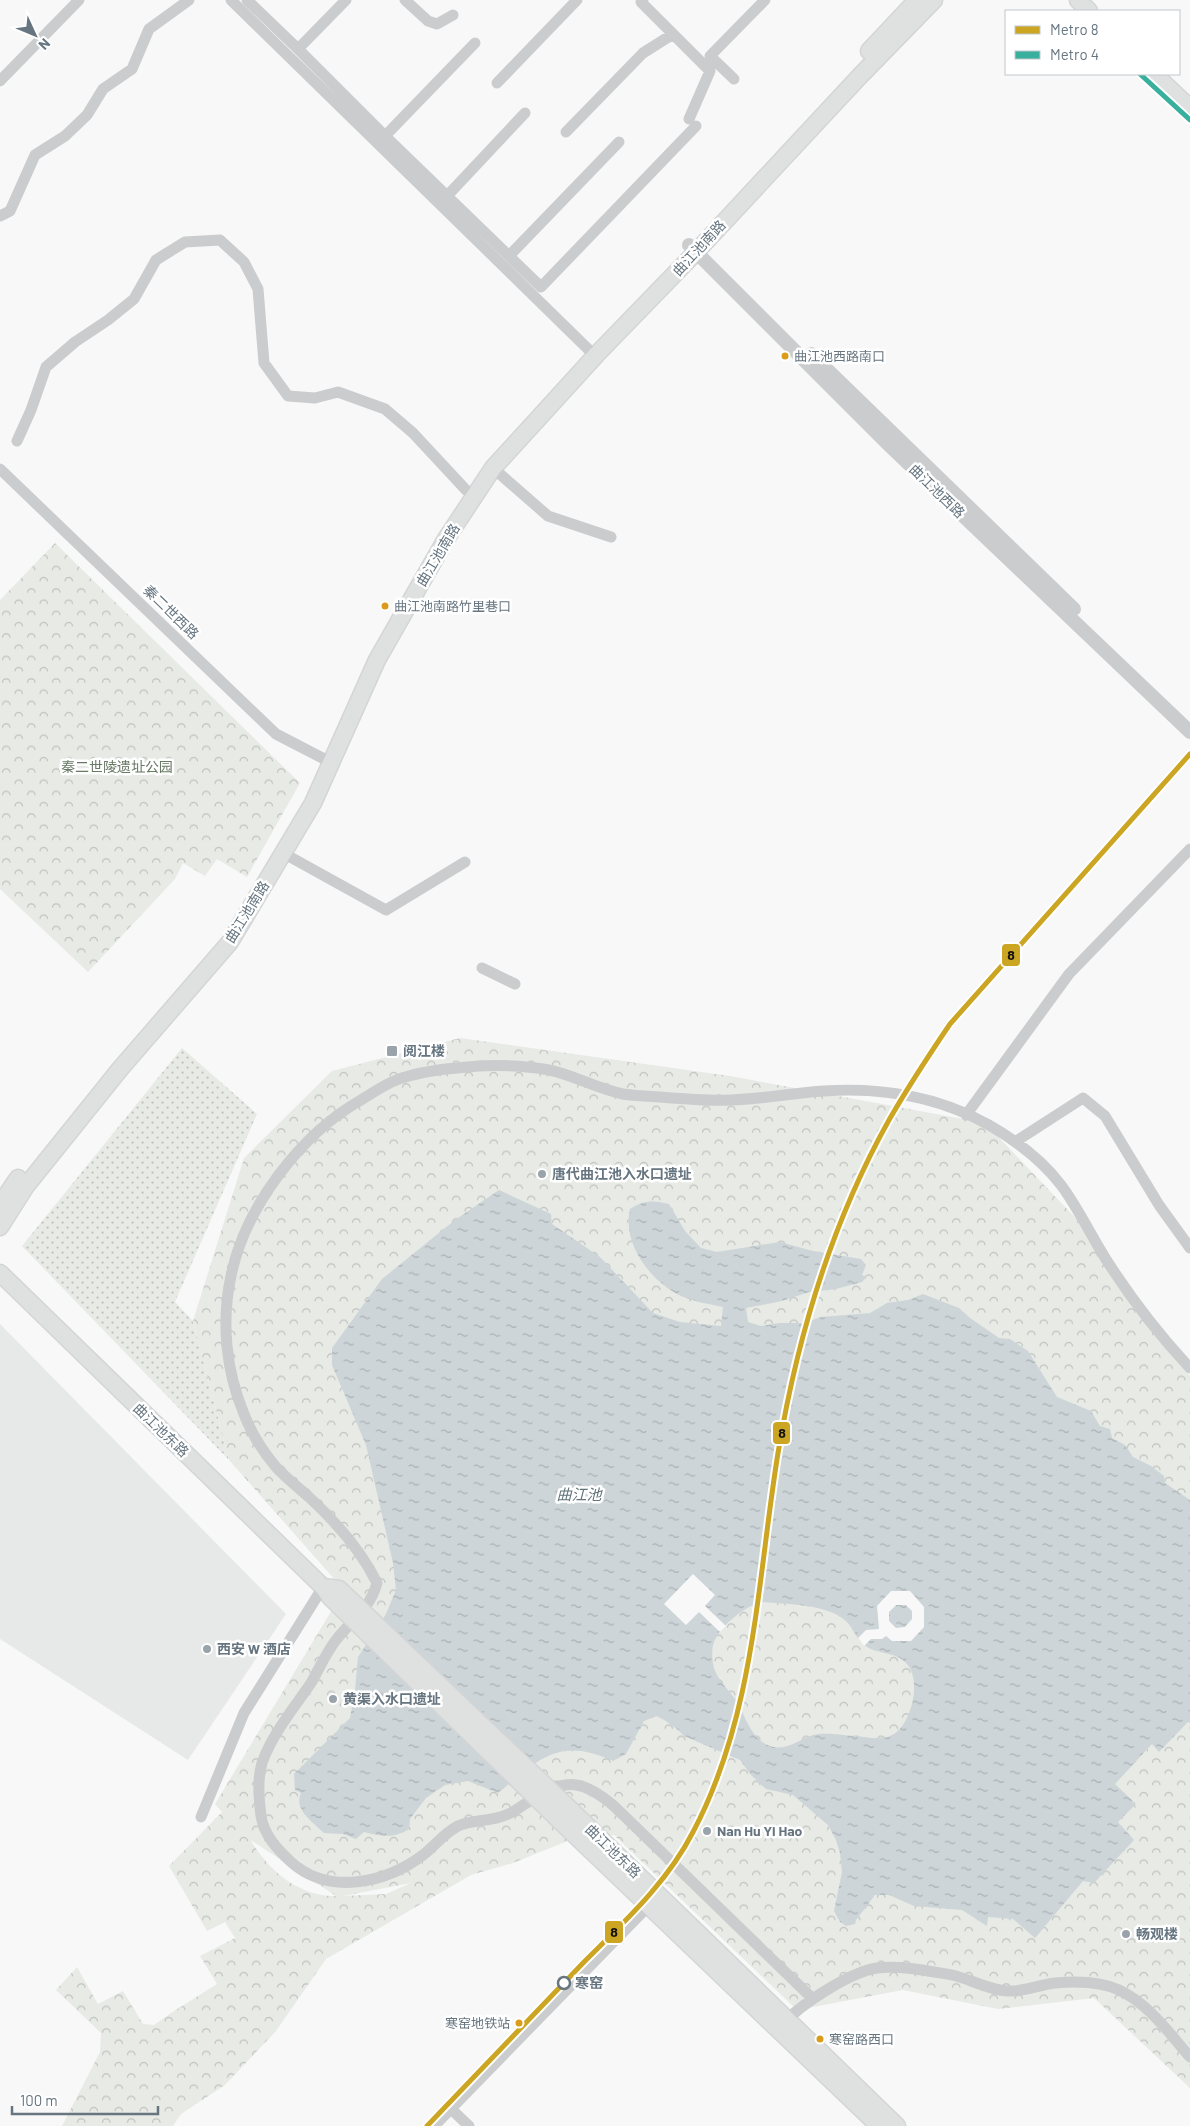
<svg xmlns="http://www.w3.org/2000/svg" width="1190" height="2126" viewBox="0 0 1190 2126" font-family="Barlow,'Noto Sans SC',sans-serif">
  <defs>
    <pattern id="grass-dots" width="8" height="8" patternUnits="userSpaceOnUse" patternTransform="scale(1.25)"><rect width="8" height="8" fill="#e7eae5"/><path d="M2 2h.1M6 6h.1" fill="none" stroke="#bfc2bf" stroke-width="1.8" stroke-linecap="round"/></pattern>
    <pattern id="park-crowns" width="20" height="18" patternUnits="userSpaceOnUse" patternTransform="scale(1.25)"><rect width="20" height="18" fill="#e7eae5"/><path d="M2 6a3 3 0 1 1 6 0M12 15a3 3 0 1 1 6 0" fill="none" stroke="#bfc2bf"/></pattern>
    <pattern id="water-ripples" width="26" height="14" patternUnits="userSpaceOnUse" patternTransform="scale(1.25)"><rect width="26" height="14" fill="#cdd5d8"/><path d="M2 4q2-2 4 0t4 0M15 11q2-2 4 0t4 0" fill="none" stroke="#aab1b4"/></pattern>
  </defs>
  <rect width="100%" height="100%" fill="#f8f8f8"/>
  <!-- built -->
  <path fill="#e7e8e8" d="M 0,1324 L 286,1614 L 188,1760 L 0,1639 Z"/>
  <!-- grass -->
  <path fill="url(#grass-dots)" d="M 182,1048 L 257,1114 L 175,1302 L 193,1321 L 229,1460 L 22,1246 Z"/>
  <!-- park -->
  <path fill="url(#park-crowns)" fill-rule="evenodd" d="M 55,543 L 300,783 L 247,877 L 217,859 L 205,876 L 183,863 L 175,879 L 88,972 L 0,889 L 0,600 Z
    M 460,1038 L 730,1076 L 985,1123 L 1090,1233 L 1190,1376 L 1190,2088 L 1094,1998 L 998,2009 L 903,1990 L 797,2010 L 614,1835 L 570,1840 L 513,1863 L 471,1875 L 326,1959 L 276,2031 L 225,2085 L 181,2114 L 173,2126 L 62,2126 L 100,2052 L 101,2033 L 56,1990 L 77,1967 L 98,2004 L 123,1991 L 143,2024 L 154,2025 L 174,2011 L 217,1984 L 200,1956 L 235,1938 L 225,1922 L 207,1931 L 169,1866 L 222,1812 L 215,1804 L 344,1590 L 229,1460 L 193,1321 L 244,1158 L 332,1071 ZM 251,1841 L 252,1841 L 336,1896 C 300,1897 269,1871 251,1841 ZM 411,1883 L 386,1894 L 343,1896 Z"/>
  <!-- water -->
  <path fill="url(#water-ripples)" fill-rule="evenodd" d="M 499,1190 L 551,1214 L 552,1224 L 600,1257 L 653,1313 L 680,1322 L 721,1326 L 723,1307 C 710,1304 694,1302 681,1296 C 650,1281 622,1244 630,1209 C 644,1200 653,1200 669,1204 L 685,1231 L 701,1248 L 717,1252 L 780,1242 L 813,1251 L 861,1259 L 866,1265 L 862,1275 L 866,1277 L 862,1282 L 836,1289 L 809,1292 L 782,1301 L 746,1308 L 748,1322 L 761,1326 L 780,1323 L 804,1323 L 821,1317 L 870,1313 L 887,1303 L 908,1300 L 923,1294 L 959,1308 L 970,1318 L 999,1338 L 1010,1339 L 1028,1351 L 1057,1397 L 1091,1411 L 1100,1426 L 1110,1429 L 1112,1438 L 1125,1445 L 1133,1457 L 1151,1466 L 1164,1476 L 1165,1483 L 1190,1500 L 1190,1723 L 1188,1722 L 1159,1752 L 1152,1744 L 1115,1784 L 1136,1804 L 1118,1822 L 1134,1840 L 1094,1883 L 1083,1881 L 1035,1938 L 1013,1919 L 988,1917 L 987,1926 L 962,1910 L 914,1906 L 889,1895 L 875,1895 L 856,1920 L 855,1924 L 846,1926 L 840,1922 L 834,1911 L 842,1872 L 840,1853 L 836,1840 L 828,1825 L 793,1795 L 766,1789 L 751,1775 L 740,1760 L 684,1736 C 678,1729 665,1720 657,1716 L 644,1721 L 626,1754 L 613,1761 C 559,1736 539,1759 498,1793 L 468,1781 L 445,1785 L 426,1798 L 410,1819 L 409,1829 C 394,1839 380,1836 364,1832 L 356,1839 L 343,1834 L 324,1833 C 314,1823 293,1810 301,1793 L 295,1790 L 294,1774 L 350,1718 L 355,1690 L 358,1657 L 386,1614 L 396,1590 L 393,1563 L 366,1445 L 332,1365 L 332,1348 L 382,1279 L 455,1220 ZM 762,1602 C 785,1604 828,1604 846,1621 C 854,1629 857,1641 867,1647 C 879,1654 895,1652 905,1662 C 923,1677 912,1725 892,1735 C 882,1741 866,1737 855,1736 C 841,1735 827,1732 813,1735 C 800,1739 785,1752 770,1746 C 752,1740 746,1718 737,1702 C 731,1692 720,1683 715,1671 C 712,1664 711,1649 714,1642 C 720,1626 746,1605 762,1602 Z"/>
  <!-- pier -->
  <path fill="#f8f8f8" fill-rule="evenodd" d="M 693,1574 L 715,1595 L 705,1606 L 726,1626 L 720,1632 L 699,1612 L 686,1625 L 664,1604 Z
    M 891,1591 L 910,1591 L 924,1607 L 924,1627 L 911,1641 L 892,1641 L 886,1636 L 882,1639 L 871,1639 L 864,1646 L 858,1638 L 866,1630 L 879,1629 L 877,1606 ZM 896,1605 L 906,1605 L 912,1611 L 912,1619 L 905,1627 L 896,1628 L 889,1621 L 889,1612 Z"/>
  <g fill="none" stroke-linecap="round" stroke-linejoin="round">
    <!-- secondary casing -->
    <g stroke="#d4d5d6" stroke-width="19">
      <path id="secondary" d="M 1078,0 L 1089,11
        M 869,51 L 917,0
        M 1154,74 L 1190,108
        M 0,1205 L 18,1178
        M 0,1227 L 26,1186 L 120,1069 L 230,942 L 313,803 L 377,660 L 446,539 L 493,468 L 597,354 L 696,252 L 859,77 L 934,0
        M 0,1273 L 323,1587 L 330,1597
        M 572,1811 L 897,2126
        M 561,1822 L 879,2126"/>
    </g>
    <!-- minor -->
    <path stroke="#cbcccd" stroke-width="11" d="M 231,0 L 588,349
      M 247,0 L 298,49
      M 346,0 L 298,49 L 385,136
      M 405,0 L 428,21 L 437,24 L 453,15
      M 643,0 L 641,2 L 673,34
      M 475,43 L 385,136 L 541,287 L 696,126
      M 734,79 L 710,56 L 765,0
      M 0,81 L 79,0
      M 497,83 L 577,0
      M 566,132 L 643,53 L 673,34 L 710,71 L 689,119
      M 447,196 L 525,113
      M 0,216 L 10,211 L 35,155 L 65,136 L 87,115 L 103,89 L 132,69 L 149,29 L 189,0
      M 509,256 L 619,142
      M 17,441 L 31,410 L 46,367 L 75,342 L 108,320 L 134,299 L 156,260 L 185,242 L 220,240 L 244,262 L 258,289 L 264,363 L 288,396 L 315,398 L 338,392 L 385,409 L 413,433 L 466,490
      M 493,468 L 548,516 L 611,537
      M 0,469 L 276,734 L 330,762
      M 283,853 L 386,910 L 465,862
      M 482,968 L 515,984
      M 966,1115 L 1069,974 L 1190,849
      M 1015,1142 L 1083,1098 L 1105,1116 L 1159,1205 L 1190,1248
      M 201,1817 L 244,1713 L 323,1587
      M 813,1999 L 615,1807 C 584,1780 566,1777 531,1800 C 523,1805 515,1812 506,1815 C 490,1822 473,1819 458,1826 C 444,1833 435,1846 423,1855 C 386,1883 329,1896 291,1862 C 277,1849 264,1835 261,1816 C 259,1799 257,1780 262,1763 C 272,1734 294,1708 311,1683 C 319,1669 326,1653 336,1640 C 352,1619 369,1611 377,1583 C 361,1550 337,1523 310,1498 C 299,1488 286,1478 276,1467 C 263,1452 251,1432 244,1414 C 226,1371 221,1322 231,1276 C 245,1207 301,1134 361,1100 C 374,1092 388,1082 402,1078 C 426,1070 454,1068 479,1066 C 501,1065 527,1066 549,1070 C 574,1075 597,1089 623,1094 C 635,1096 649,1096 661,1097 C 685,1099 708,1101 731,1100 C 762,1099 793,1093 824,1091 C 881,1087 939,1097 989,1125 C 1015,1140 1042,1160 1061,1185 C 1079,1209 1092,1238 1109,1264 C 1133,1301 1160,1336 1190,1368
      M 783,2024 C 801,2004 850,1972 877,1968 C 901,1965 928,1971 952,1975 C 970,1979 989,1990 1007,1991 C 1024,1992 1038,1985 1055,1983 C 1076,1981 1100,1981 1119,1990 C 1149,2004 1169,2033 1190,2057
      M 450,2108 L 469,2126"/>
    <!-- tertiary -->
    <path stroke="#cbcccd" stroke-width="14" d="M 689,245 L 891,447 L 1190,732
      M 811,354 L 1074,609
      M 432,2126 L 655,1897"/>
    <!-- secondary -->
    <use href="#secondary" stroke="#dfe0e0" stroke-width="16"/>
    <!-- secondary-bridge casing -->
    <g stroke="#d4d5d6" stroke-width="19" stroke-linecap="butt">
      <path id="secondary-bridge" d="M 323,1587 L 339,1589 L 572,1811
        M 330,1597 L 561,1822"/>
    </g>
    <!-- secondary-bridge -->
    <use href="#secondary-bridge" stroke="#dfe0e0" stroke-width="16"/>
    <!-- metro-1 casing -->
    <g stroke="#fff" stroke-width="9">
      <path id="metro-1" d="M 427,2126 C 479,2071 532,2017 584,1962 C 624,1922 667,1883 693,1832 C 755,1715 757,1582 778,1453 C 797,1338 832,1222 889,1120 C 908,1087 929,1055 950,1024 L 1190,754"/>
    </g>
    <!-- metro-2 casing -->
    <g stroke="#fff" stroke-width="9">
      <path id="metro-2" d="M 1140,74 L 1190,120"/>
    </g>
    <!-- metro-1 -->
    <use href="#metro-1" stroke="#cca522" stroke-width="5"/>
    <!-- metro-2 -->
    <use href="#metro-2" stroke="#39b09e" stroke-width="5"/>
  </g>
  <!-- markers -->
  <g fill="#da9c1a" stroke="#fff" stroke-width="2">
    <circle cx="785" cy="356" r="4.5"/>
    <circle cx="385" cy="606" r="4.5"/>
    <circle cx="519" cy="2023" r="4.5"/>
    <circle cx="820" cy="2039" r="4.5"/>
  </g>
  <g fill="#99a3aa" stroke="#fff" stroke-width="2">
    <rect x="386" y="1045" width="12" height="12" rx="2.5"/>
    <circle cx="542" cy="1174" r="5"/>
    <circle cx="207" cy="1649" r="5"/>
    <circle cx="333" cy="1699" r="5"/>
    <circle cx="707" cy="1831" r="5"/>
    <circle cx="1126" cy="1934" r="5"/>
  </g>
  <circle fill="#fff" stroke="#667580" stroke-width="2.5" cx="564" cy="1983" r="6"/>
  <g text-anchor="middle" stroke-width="5" stroke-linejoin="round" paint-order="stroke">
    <!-- bus labels -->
    <g font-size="13" fill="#667580" stroke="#fff" text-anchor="start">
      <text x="794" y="361">曲江池西路南口</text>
      <text x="394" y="611">曲江池南路竹里巷口</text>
      <text x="510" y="2028" text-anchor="end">寒窑地铁站</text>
      <text x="829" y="2044">寒窑路西口</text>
    </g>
    <!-- street labels -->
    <g font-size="14" fill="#667580" stroke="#fff">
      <text transform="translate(699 248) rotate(-47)" y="5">曲江池南路</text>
      <text transform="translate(937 491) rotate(44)" y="5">曲江池西路</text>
      <text transform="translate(438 555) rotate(-59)" y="5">曲江池南路</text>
      <text transform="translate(171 612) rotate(44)" y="5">秦二世西路</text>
      <text transform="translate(247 912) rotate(-58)" y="5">曲江池南路</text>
      <text transform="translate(161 1430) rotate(44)" y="5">曲江池东路</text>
      <text transform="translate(613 1851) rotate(44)" y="5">曲江池东路</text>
    </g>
    <!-- park labels -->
    <g font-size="14" fill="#687964" stroke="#fff">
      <text x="117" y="772">秦二世陵遗址公园</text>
    </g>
    <!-- poi labels -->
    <g font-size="14" font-weight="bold" fill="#667580" stroke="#fff" text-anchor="start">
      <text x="403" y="1056">阅江楼</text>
      <text x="552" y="1179">唐代曲江池入水口遗址</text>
      <text x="217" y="1654">西安 W 酒店</text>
      <text x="343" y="1704">黄渠入水口遗址</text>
      <text x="717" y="1836">Nan Hu Yi Hao</text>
      <text x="1136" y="1939">畅观楼</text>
    </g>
    <!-- stop labels -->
    <g font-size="14" font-weight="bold" fill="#667580" stroke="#fff" text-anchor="start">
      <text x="575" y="1988">寒窑</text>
    </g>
    <!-- water labels -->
    <g font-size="15" font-style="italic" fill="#60747a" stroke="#fff">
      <text x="579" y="1500">曲江池</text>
    </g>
  </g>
  <g stroke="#fff" stroke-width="2">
    <rect x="1001" y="943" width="20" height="24" rx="5" fill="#cca522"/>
    <rect x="772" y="1421" width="19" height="24" rx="5" fill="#cca522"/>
    <rect x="604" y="1920" width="20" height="24" rx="5" fill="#cca522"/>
  </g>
  <g font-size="14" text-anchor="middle" font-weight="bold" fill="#111">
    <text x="1011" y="960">8</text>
    <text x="782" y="1438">8</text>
    <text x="614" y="1937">8</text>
  </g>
  <!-- legend -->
  <rect x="1005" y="10" width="175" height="65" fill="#ffffff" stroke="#c2c8cc"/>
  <rect x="1015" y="26" width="25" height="8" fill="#cca522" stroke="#c2c8cc"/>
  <text x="1050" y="35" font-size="15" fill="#667580">Metro 8</text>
  <rect x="1015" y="51" width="25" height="8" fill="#39b09e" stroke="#c2c8cc"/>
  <text x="1050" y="60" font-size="15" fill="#667580">Metro 4</text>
  <!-- north arrow -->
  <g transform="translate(35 35) rotate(134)" stroke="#ffffff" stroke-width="4" paint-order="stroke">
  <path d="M0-4L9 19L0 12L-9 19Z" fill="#667580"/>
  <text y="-8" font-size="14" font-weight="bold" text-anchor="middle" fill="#667580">N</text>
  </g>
  <!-- scale -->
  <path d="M12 2106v8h146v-8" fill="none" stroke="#667580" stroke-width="2.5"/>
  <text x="20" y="2106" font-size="15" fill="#667580" stroke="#ffffff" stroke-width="4" paint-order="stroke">100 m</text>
</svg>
